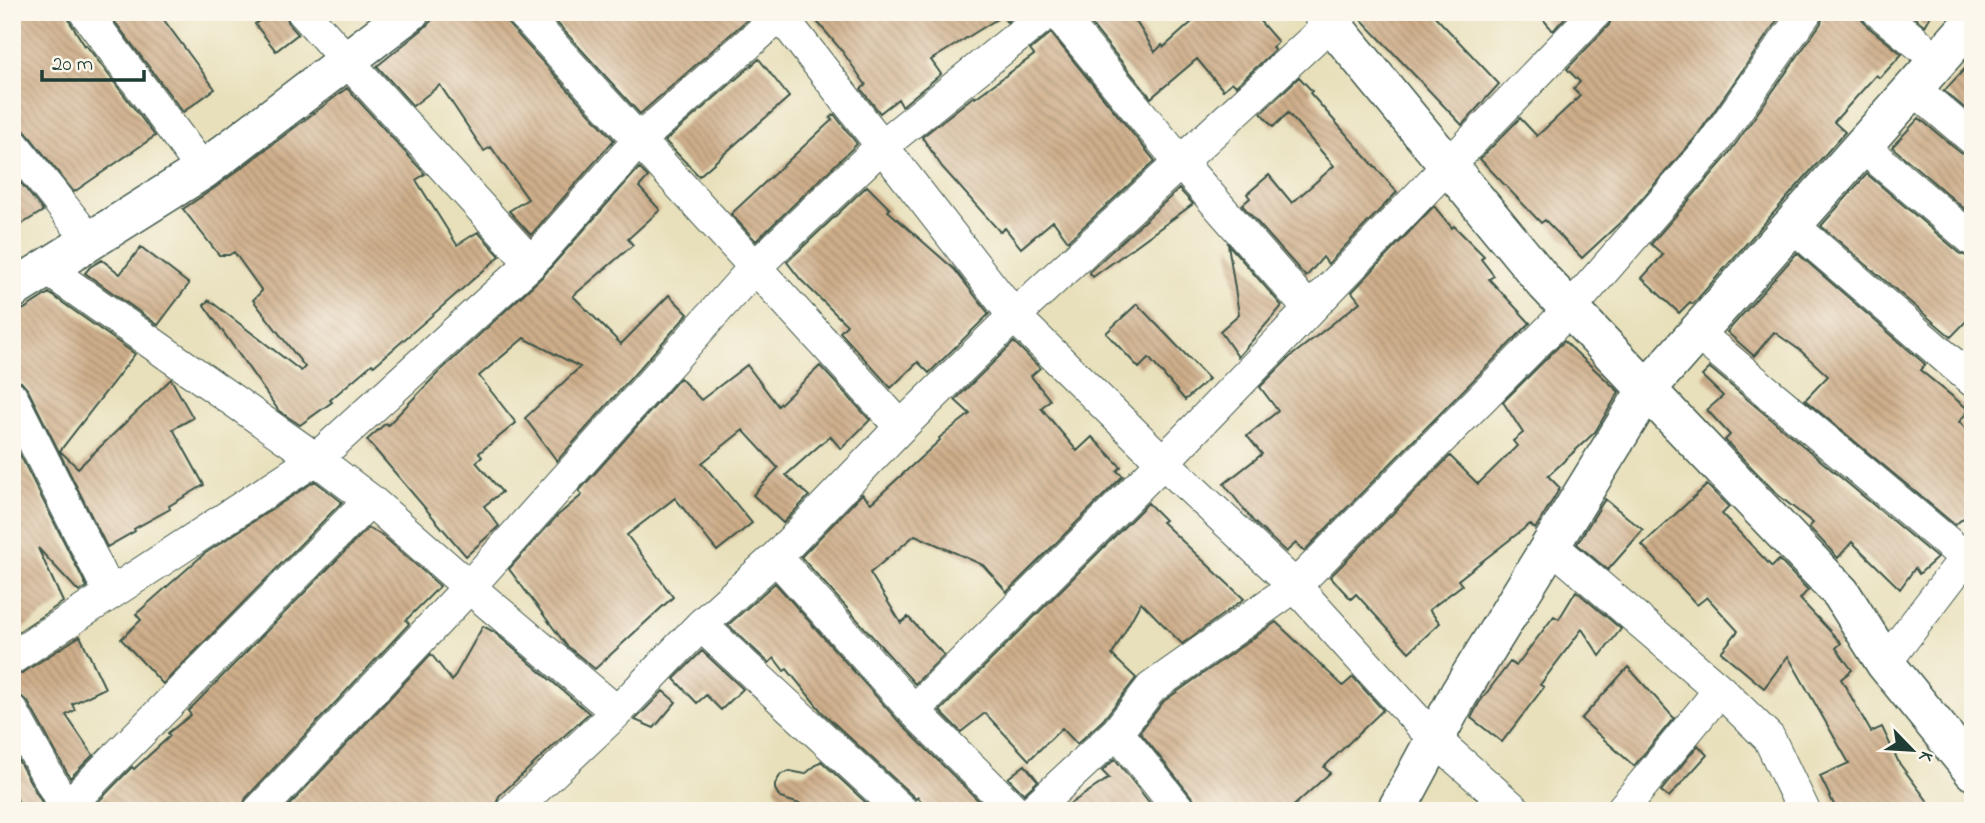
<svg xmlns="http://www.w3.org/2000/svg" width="1985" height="823" viewBox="0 0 1985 823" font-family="'Indie Flower',sans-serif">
  <defs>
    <pattern id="building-back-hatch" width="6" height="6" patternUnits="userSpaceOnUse" patternTransform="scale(1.75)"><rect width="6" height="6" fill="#cfae8a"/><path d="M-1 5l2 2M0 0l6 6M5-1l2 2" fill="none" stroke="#a78f72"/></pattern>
  </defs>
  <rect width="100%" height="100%" fill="#fbf7ec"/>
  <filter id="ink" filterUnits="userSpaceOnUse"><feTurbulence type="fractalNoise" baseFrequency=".0143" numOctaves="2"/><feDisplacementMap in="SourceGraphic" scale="14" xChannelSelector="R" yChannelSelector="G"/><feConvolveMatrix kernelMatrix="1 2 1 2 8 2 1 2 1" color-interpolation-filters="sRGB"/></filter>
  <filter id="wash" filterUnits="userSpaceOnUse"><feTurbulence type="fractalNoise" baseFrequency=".00686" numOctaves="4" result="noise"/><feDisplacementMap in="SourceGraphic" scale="28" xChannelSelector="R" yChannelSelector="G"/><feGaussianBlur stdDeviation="1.57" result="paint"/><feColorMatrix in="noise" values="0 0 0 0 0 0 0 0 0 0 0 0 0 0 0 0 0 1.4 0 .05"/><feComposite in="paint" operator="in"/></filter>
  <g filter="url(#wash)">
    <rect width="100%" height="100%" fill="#e8e0bb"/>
    <g id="blocks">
      <!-- building -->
      <path fill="url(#building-back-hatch)" d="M 12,12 L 67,12 L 70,22 L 85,46 L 86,45 L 155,136 L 74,192 L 26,132 L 16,125 L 12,119 Z
        M 127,12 L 158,12 L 215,89 L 183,112 L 115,22 Z
        M 271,12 L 285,12 L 289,24 L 298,34 L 276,51 L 255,24 Z
        M 440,12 L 504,12 L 508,24 L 614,140 L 531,235 L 509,211 L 528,199 L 491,147 L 484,151 L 440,85 L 413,106 L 377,66 L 423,29 Z
        M 547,12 L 756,12 L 640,114 Z
        M 809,12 L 1018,12 L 1007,22 L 1002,16 L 931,60 L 941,74 L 902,106 L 898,99 L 880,113 L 861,89 L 866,85 L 842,51 Z
        M 1081,12 L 1130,12 L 1155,52 L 1162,45 L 1164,47 L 1203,12 L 1252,12 L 1278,42 L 1272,47 L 1275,50 L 1236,86 L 1232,82 L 1223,90 L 1197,59 L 1151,98 Z
        M 1361,12 L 1431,12 L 1499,84 L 1462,125 L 1360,18 Z
        M 1537,12 L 1570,12 L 1553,31 Z
        M 1614,12 L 1783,12 L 1696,137 L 1625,218 L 1582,258 L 1545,220 L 1541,223 L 1480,159 L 1520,118 L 1537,136 L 1580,96 L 1573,89 L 1580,82 L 1567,69 L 1609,25 Z
        M 1824,12 L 1861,12 L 1862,19 L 1867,26 L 1902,54 L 1880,78 L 1876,75 L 1834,122 L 1845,132 L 1693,304 L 1690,302 L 1679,313 L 1642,278 L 1663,255 L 1651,244 L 1725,159 L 1821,23 Z
        M 1908,12 L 1933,12 L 1925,26 Z
        M 1051,33 L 1155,161 L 1068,241 L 1053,221 L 1021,248 L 1005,228 L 1000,232 L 942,167 L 922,137 L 974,96 L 975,98 L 1034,55 L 1030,50 Z
        M 759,59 L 789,97 L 699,176 L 665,141 Z
        M 1973,60 L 1973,115 L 1944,91 Z
        M 1299,77 L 1312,91 L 1310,93 L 1397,192 L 1328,264 L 1323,257 L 1306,277 L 1242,205 L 1250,198 L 1247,194 L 1269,175 L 1292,203 L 1334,166 L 1288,113 L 1273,127 L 1261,113 Z
        M 347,88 L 425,174 L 416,180 L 457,245 L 478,232 L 500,256 L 374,366 L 372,364 L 330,400 L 332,402 L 300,425 L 279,411 L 204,305 L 209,300 L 301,371 L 305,367 L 253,300 L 262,291 L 234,252 L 229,255 L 219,255 L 183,209 L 216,187 Z
        M 834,114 L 857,144 L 756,241 L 731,214 L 832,120 L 830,118 Z
        M 1919,118 L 1961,153 L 1973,157 L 1973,216 L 1892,147 Z
        M 639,168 L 648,177 L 639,187 L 660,210 L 628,239 L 633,245 L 573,296 L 621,344 L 669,295 L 688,314 L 557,461 L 525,418 L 580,367 L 524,338 L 479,376 L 516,423 L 479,453 L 482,457 L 476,462 L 502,492 L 484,506 L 499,526 L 466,556 L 367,440 L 386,423 L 388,425 L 438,373 L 543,276 Z
        M 1867,174 L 1961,254 L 1973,258 L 1973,314 L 1951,337 L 1821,226 Z
        M 21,183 L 43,211 L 12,230 L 12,188 Z
        M 867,186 L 890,209 L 888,211 L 954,269 L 989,314 L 929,373 L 918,362 L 891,388 L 840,332 L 847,325 L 801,280 L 787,262 Z
        M 1179,189 L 1193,204 L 1093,277 L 1089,272 Z
        M 1434,206 L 1452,228 L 1454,226 L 1484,256 L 1481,259 L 1494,276 L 1489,279 L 1530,323 L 1304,551 L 1296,543 L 1286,552 L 1254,522 L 1224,484 L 1262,454 L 1247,436 L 1278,411 L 1260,387 L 1290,357 L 1360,302 L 1352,292 Z
        M 1228,244 L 1282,306 L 1238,357 L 1220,331 L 1239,314 Z
        M 141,247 L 189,284 L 158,325 L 85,273 L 90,267 L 102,260 L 120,274 Z
        M 1797,253 L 1925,364 L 1920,370 L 1969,410 L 1959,422 L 1973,436 L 1973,510 L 1955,525 L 1805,400 L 1828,376 L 1801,351 L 1774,332 L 1754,356 L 1727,332 Z
        M 49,293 L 135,354 L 60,451 L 78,468 L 171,379 L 193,418 L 173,429 L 204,485 L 169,506 L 170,509 L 134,529 L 135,531 L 107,547 L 28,390 L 21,382 L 12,380 L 12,312 L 24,309 Z
        M 1137,304 L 1209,379 L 1185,400 L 1149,358 L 1139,368 L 1106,333 Z
        M 1564,341 L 1619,392 L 1595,432 L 1548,476 L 1560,488 L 1535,529 L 1530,524 L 1458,580 L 1462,585 L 1429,610 L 1440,623 L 1409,652 L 1356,594 L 1351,599 L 1330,577 L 1450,456 L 1478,484 L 1517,446 L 1513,441 L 1523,433 L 1503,402 Z
        M 1014,342 L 1040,368 L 1031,376 L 1050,400 L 1041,408 L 1077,451 L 1092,437 L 1121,467 L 1117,471 L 1123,476 L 1007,592 L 983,565 L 915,535 L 870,573 L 901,623 L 908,617 L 944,655 L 915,684 L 801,557 L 862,494 L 871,503 L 940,440 L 939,438 L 970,414 L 955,400 Z
        M 747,365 L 778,406 L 820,366 L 870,420 L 841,449 L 830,436 L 786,475 L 809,496 L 783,523 L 753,495 L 778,468 L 743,430 L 702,463 L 752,523 L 717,551 L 675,498 L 627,535 L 673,597 L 595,669 L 567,646 L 509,569 L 557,516 L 582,495 L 579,491 L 680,378 L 701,400 Z
        M 1710,368 L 1937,558 L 1919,574 L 1915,568 L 1900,589 L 1852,542 L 1838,558 L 1809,527 L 1813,523 L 1778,495 L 1725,440 L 1730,435 L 1707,410 L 1723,396 L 1702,376 Z
        M 12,439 L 87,587 L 79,592 L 38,548 L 63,602 L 12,636 Z
        M 315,481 L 342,502 L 163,684 L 121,639 L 141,620 L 136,614 L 204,554 Z
        M 1707,485 L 1729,507 L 1722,514 L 1772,567 L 1779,560 L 1808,590 L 1800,599 L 1841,643 L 1836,648 L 1852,670 L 1841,679 L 1871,732 L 1882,727 L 1899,763 L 1935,811 L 1837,811 L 1820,776 L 1849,763 L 1788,656 L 1764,688 L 1721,652 L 1738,631 L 1707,597 L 1697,605 L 1642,545 Z
        M 1605,499 L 1643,530 L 1608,570 L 1577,544 Z
        M 1148,503 L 1165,520 L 1162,522 L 1244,599 L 1182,644 L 1141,602 L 1112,655 L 1136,678 L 1103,720 L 1077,744 L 1062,728 L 1029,760 L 985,713 L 961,732 L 940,711 Z
        M 368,528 L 382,535 L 440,586 L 406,620 L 409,624 L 246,798 L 241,811 L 89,811 L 132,767 L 134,769 L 170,736 L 168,733 L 191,715 L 188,711 Z
        M 775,583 L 900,723 L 989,811 L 928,811 L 918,797 L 916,799 L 822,712 L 787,669 L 784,671 L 774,658 L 769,663 L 728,625 Z
        M 1576,591 L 1621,629 L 1600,656 L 1582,629 L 1540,685 L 1544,687 L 1502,742 L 1471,718 L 1479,703 L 1510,662 L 1516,666 L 1554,616 L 1559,619 Z
        M 1276,622 L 1343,686 L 1353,677 L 1383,710 L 1324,767 L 1330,773 L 1288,811 L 1198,811 L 1194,800 L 1140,732 L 1164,701 Z
        M 483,626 L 494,632 L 589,713 L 499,796 L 494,811 L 284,811 L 431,654 L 452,681 Z
        M 80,636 L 105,688 L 72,704 L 75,710 L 66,715 L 93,755 L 70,778 L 28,702 L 12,689 L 12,676 L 22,673 Z
        M 702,651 L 743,689 L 721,710 L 706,695 L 697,703 L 674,679 Z
        M 1628,667 L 1674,718 L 1634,766 L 1581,719 Z
        M 663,691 L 676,702 L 654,728 L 635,720 Z
        M 1698,745 L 1707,755 L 1669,797 L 1661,791 Z
        M 1115,759 L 1156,811 L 1059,811 L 1109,778 L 1102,771 Z
        M 18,760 L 45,808 L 21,811 L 12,784 L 12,762 Z
        M 821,761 L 875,811 L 823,811 L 780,798 L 775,789 L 775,784 L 781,774 L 790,771 L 805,774 Z
        M 1025,765 L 1038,781 L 1024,794 L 1008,778 Z"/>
    </g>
  </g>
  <g filter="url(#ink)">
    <use href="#blocks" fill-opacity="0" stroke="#3d5548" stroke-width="2"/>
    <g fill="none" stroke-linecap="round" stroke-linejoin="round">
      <!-- street casing -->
      <g stroke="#3d5548" stroke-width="34">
        <path id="street" d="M 85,12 L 203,170
          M 303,12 L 531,263
          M 522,12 L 901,427
          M 778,12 L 1014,316 L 1163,462 L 1295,586 L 1434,739 L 1516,811
          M 1057,12 L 1180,162 L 1309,309
          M 1879,12 L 1938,60
          M 1913,88 L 1973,139
          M 12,143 L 90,241
          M 1862,146 L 1973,240
          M 1792,225 L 1973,381
          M 47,269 L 316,459 L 370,500 L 469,587 L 617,712
          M 1697,333 L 1965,557
          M 12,398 L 110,593
          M 1552,546 L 1720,690 L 1769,738 L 1804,811
          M 776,557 L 914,711 L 1015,811
          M 701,625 L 902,811
          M 12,658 L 316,459 L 531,263 L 639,140 L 784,12
          M 1885,663 L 1973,548
          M 12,711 L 67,811
          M 914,711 L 1163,462 L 1596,12
          M 1117,732 L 1180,811
          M 66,808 L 370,500
          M 259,811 L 469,587 L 755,267 L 882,146 L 1048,12
          M 512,811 L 617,712 L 701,625 L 776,557 L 901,427 L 1014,316 L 1343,12
          M 1032,811 L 1117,732 L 1151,688 L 1295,586 L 1570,309 L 1710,148 L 1806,12
          M 1621,811 L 1720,690"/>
      </g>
      <!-- secondary casing -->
      <g stroke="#3d5548" stroke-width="41">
        <path id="secondary" d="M 1322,12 L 1544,282 L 1841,593 L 1885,663 L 1973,771
          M 12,290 L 203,170 L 410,12
          M 1396,811 L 1459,694 L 1647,389 L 1973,21"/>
      </g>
      <!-- street -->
      <use href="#street" stroke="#fff" stroke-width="32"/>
      <!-- secondary -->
      <use href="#secondary" stroke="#fff" stroke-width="38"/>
    </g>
  </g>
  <!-- margin -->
  <rect width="1985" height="823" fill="none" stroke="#fbf7ec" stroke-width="42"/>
  <!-- north arrow -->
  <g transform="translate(1912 750) rotate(115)" stroke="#fbf7ec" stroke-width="5" paint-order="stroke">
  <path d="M0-5L12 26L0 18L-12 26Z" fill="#1f3d34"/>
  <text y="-10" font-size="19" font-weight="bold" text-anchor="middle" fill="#1f3d34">K</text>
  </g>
  <!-- scale -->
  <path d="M42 70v10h102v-10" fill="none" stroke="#1f3d34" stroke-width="3.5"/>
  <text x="52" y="70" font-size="21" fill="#1f3d34" stroke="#fbf7ec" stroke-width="5" paint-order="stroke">20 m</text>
</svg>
